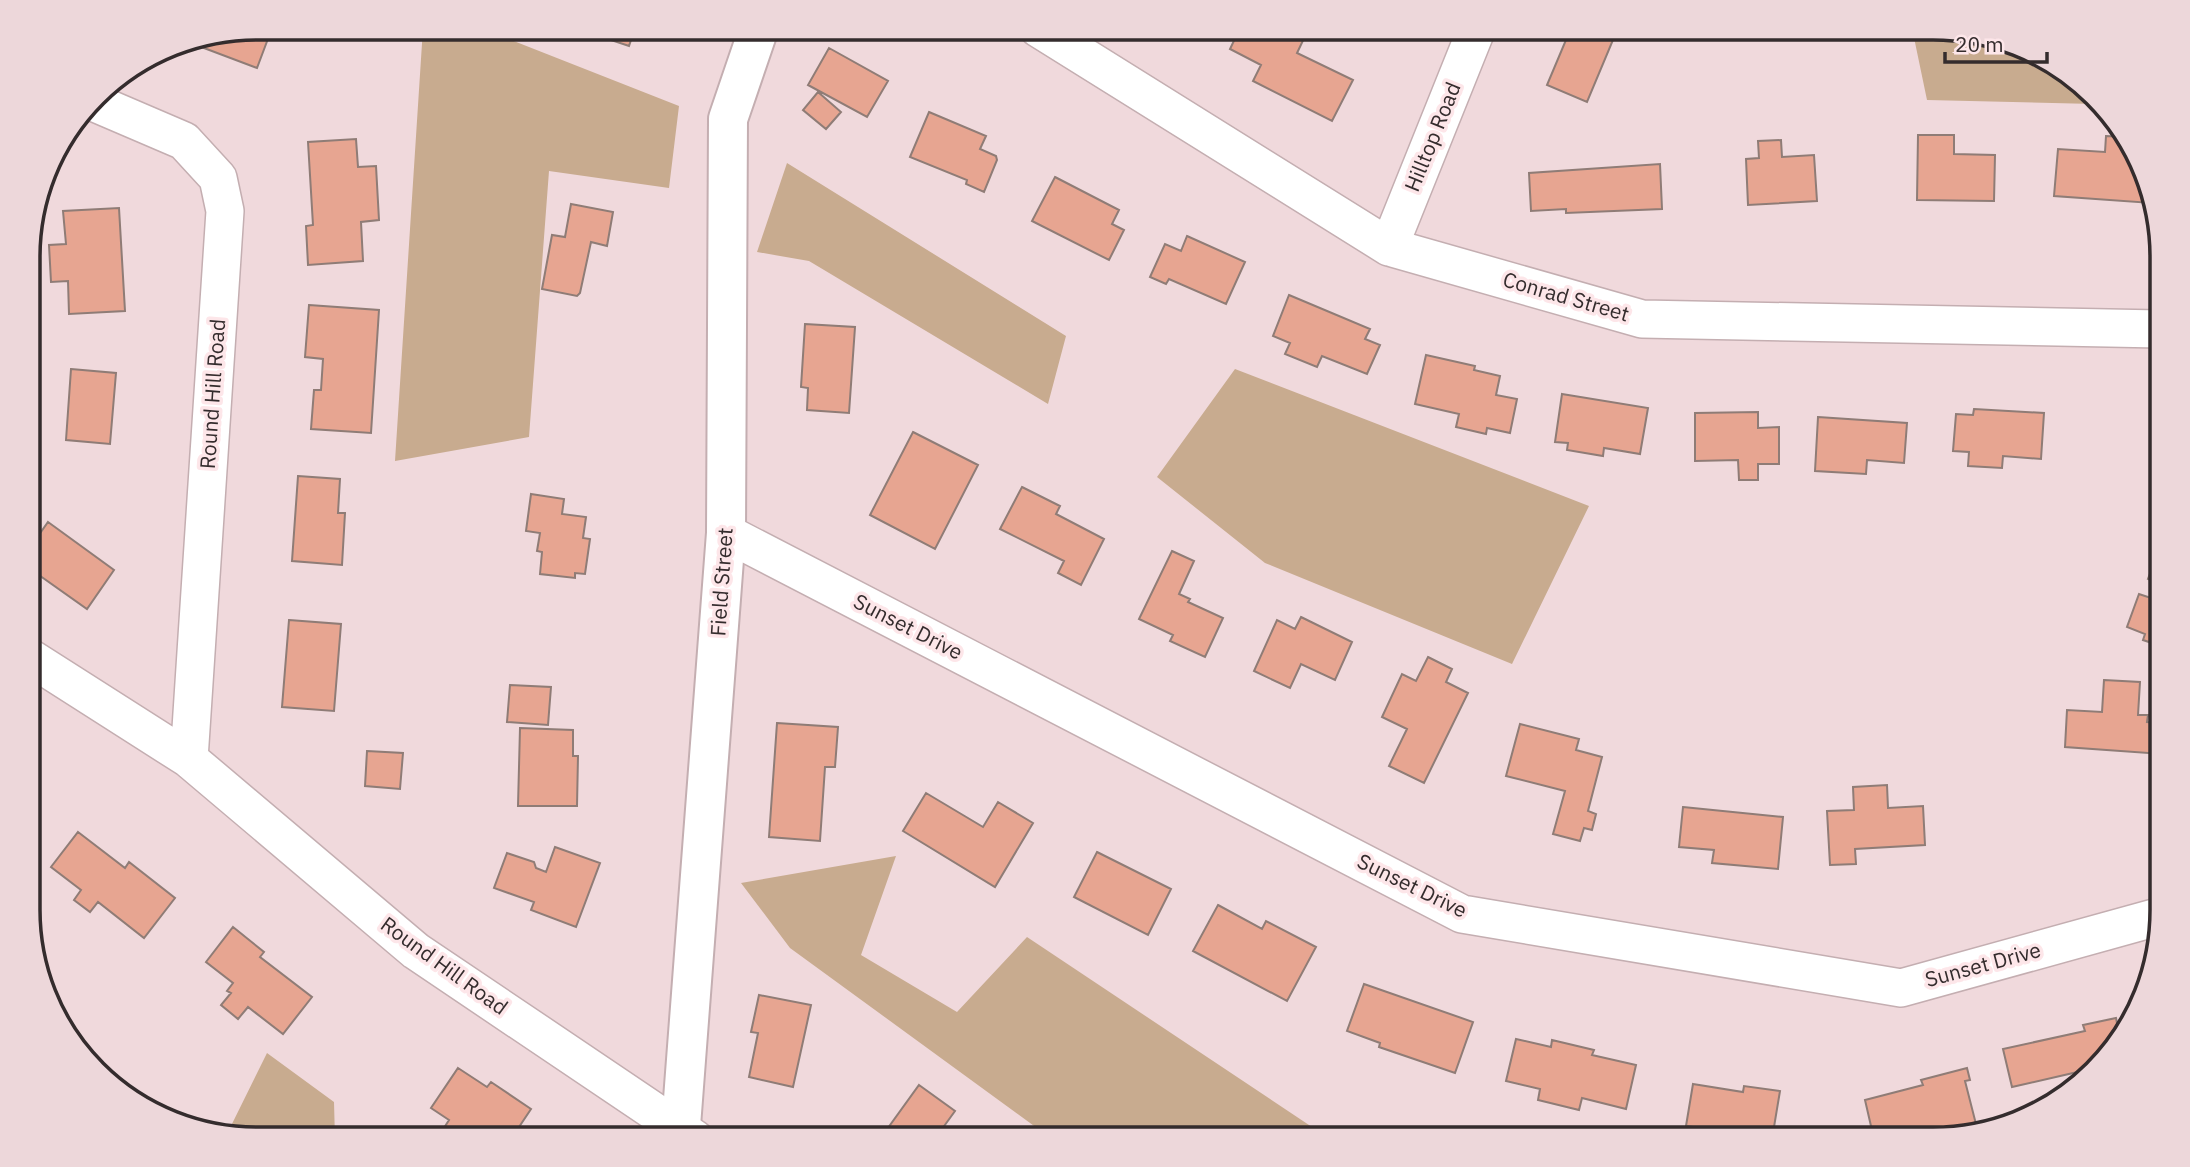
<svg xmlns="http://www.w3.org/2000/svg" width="2190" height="1167" viewBox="0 0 2190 1167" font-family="'IBM Plex Sans',sans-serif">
  <rect width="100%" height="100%" fill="#f0d9dc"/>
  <!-- green -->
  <path fill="#c8ab8f" d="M 423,28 L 481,28 L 679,106 L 669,188 L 549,171 L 529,437 L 395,461 Z
    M 1912,28 L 1932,28 L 2034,52 L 2094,104 L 1927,100 Z
    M 787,163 L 1066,336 L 1048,404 L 809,261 L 757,252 Z
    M 1235,369 L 1589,506 L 1512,664 L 1265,563 L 1157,477 Z
    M 896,856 L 861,955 L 957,1012 L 1027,937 L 1330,1139 L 1052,1139 L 790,948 L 741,883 Z
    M 267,1053 L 334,1102 L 335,1139 L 258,1139 L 228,1132 Z"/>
  <!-- building -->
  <path fill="#e7a591" stroke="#8f7c76" stroke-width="2" d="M 258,28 L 272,28 L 257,68 L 188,42 Z
    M 575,28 L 635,28 L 629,46 Z
    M 1240,28 L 1309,28 L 1297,53 L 1353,80 L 1332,121 L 1253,81 L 1261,65 L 1230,49 Z
    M 1571,28 L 1618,28 L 1587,102 L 1547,85 Z
    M 829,48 L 888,81 L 867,117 L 808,85 Z
    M 818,92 L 841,112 L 826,129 L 803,110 Z
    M 929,112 L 986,136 L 980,149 L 996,156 L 997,160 L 984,192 L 966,184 L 967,180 L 910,157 Z
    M 1918,135 L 1954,135 L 1954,154 L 1995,155 L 1994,201 L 1917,200 Z
    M 2106,136 L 2125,137 L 2123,151 L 2131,152 L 2151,203 L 2054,196 L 2058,149 L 2105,152 Z
    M 356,139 L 358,167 L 376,166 L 379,220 L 361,222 L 363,261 L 308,265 L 306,226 L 313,225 L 308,142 Z
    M 1781,140 L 1782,157 L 1814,155 L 1817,201 L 1748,205 L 1746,159 L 1759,158 L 1758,141 Z
    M 1660,164 L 1662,209 L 1566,213 L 1566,209 L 1531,211 L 1529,173 Z
    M 1055,177 L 1119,210 L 1112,224 L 1124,230 L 1109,260 L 1032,221 Z
    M 571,204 L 613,212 L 607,246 L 591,242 L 580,293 L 577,296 L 542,289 L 552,235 L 565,237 Z
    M 119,208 L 125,311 L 69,314 L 68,281 L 51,282 L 49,245 L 66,244 L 63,211 Z
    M 1187,236 L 1245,262 L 1226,304 L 1169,279 L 1166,284 L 1150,277 L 1165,244 L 1181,251 Z
    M 1289,295 L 1370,329 L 1365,339 L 1380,345 L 1367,374 L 1322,356 L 1317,367 L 1285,354 L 1290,343 L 1273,336 Z
    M 309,305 L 379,310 L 371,433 L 311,429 L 314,390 L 321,390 L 323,359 L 305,357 Z
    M 805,324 L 855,327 L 849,413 L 807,410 L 808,388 L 801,387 Z
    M 1426,355 L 1475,366 L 1474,370 L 1500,376 L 1496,395 L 1517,399 L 1510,433 L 1487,428 L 1486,434 L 1456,427 L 1459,414 L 1415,404 Z
    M 71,369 L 116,373 L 110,444 L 66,440 Z
    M 1562,394 L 1648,408 L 1640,454 L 1604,448 L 1603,456 L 1567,450 L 1568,443 L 1555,442 Z
    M 1974,409 L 2044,413 L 2041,459 L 2003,456 L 2002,468 L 1968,466 L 1969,452 L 1953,451 L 1956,414 L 1973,415 Z
    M 1758,412 L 1758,428 L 1779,427 L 1779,464 L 1758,464 L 1758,480 L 1739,480 L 1738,460 L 1695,461 L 1695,413 Z
    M 1818,417 L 1907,423 L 1904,463 L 1867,460 L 1866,474 L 1815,471 Z
    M 913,432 L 978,465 L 935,549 L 870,515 Z
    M 298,476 L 340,479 L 338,513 L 345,513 L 342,565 L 292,561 Z
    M 1022,487 L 1060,506 L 1056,514 L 1104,539 L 1081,585 L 1058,573 L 1064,561 L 1000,529 Z
    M 531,494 L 564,499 L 562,514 L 586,517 L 583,538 L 590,539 L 585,574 L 575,573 L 575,578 L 540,574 L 542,552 L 537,551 L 540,533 L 526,531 Z
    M 48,522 L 114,570 L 87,609 L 29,568 L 29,549 Z
    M 2161,544 L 2161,584 L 2148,579 Z
    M 1172,551 L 1194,561 L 1179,594 L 1190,599 L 1188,602 L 1223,618 L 1205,657 L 1170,641 L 1173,635 L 1139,619 Z
    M 2161,589 L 2161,646 L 2143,640 L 2145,634 L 2127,627 L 2139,594 L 2157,600 Z
    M 1301,617 L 1352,642 L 1335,680 L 1301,664 L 1290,688 L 1254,671 L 1277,620 L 1295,629 Z
    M 289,620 L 341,624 L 334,711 L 282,707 Z
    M 1428,657 L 1452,669 L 1446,682 L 1468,693 L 1424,783 L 1389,766 L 1407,729 L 1382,717 L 1402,674 L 1416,681 Z
    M 2104,680 L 2140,682 L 2138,715 L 2148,715 L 2147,722 L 2161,723 L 2162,754 L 2065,747 L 2067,710 L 2102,712 Z
    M 510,685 L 551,687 L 548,725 L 507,722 Z
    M 777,723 L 838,727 L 835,767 L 825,767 L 820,841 L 769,837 Z
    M 1520,724 L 1579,739 L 1576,750 L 1602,757 L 1588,811 L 1596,814 L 1592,830 L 1584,828 L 1580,841 L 1553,834 L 1565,791 L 1506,776 Z
    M 520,728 L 573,730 L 573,756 L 578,756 L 577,806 L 518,806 Z
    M 367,751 L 403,753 L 400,789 L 365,786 Z
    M 1887,785 L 1888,808 L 1923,806 L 1925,845 L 1855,849 L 1856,864 L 1830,865 L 1827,811 L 1854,810 L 1853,787 Z
    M 926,793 L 983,827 L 998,802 L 1033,823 L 995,887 L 903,831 Z
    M 1683,807 L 1783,817 L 1778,869 L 1712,863 L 1714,850 L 1679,847 Z
    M 78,832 L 125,868 L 129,862 L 175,898 L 144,938 L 98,902 L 90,912 L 74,900 L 81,890 L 51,867 Z
    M 555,847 L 600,863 L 576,927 L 531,910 L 534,902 L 494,888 L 507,853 L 534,862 L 536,868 L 546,872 Z
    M 1097,852 L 1171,889 L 1148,935 L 1074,897 Z
    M 1218,905 L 1262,929 L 1266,921 L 1316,947 L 1287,1001 L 1193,951 Z
    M 233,927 L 264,952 L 260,957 L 312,997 L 283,1034 L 248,1007 L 238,1019 L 221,1005 L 231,993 L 227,991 L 233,983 L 206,962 Z
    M 1364,984 L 1473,1022 L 1455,1073 L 1379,1047 L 1380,1043 L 1347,1031 Z
    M 759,995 L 811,1005 L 793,1087 L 749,1077 L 758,1033 L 751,1032 Z
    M 2116,1018 L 2119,1033 L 2086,1070 L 2012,1087 L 2003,1049 L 2085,1031 L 2083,1025 Z
    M 1516,1039 L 1551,1047 L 1552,1040 L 1594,1050 L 1592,1055 L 1636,1065 L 1626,1109 L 1582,1098 L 1579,1110 L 1538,1100 L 1540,1089 L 1506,1081 Z
    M 458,1068 L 487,1087 L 491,1082 L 531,1109 L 511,1139 L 437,1139 L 449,1120 L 431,1108 Z
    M 1967,1068 L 1970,1080 L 1965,1081 L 1977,1128 L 1947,1139 L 1908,1139 L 1907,1133 L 1874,1139 L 1865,1100 L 1923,1085 L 1921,1080 Z
    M 1693,1084 L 1743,1092 L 1744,1086 L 1780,1091 L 1772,1139 L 1736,1139 L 1737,1133 L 1686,1126 Z
    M 919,1085 L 955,1111 L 942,1129 L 956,1139 L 880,1139 Z"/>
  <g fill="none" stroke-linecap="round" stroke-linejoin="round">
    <!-- street casing -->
    <g stroke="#c4aeb1" stroke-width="40">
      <path id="street" d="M 1038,28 L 1389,247 L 1642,319 L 2160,329
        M 93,102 L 184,141 L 218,178 L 225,211 L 189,759
        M 1389,247 L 1477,28
        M 726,533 L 1462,914 L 1901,988 L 2161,916
        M 29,657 L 189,759 L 416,951 L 695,1139"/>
    </g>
    <!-- secondary casing -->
    <g stroke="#c4aeb1" stroke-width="42">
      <path id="secondary" d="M 680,1139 L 726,533 L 728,119 L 759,28"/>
    </g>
    <!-- street -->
    <use href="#street" stroke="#fff" stroke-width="37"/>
    <!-- secondary -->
    <use href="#secondary" stroke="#fff" stroke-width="38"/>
  </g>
  <g text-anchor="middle" stroke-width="7" stroke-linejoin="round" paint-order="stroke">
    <!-- street labels -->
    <g font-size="21" fill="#342c2d" stroke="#fde6e9">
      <text transform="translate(1433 137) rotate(-68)" y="7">Hilltop Road</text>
      <text transform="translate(1566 297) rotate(16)" y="7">Conrad Street</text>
      <text transform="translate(213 394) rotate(-86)" y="7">Round Hill Road</text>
      <text transform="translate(722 582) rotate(-86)" y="7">Field Street</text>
      <text transform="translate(908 627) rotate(27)" y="7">Sunset Drive</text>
      <text transform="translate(1412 886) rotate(26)" y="7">Sunset Drive</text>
      <text transform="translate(1983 965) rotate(-15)" y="7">Sunset Drive</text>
      <text transform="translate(444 966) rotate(36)" y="7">Round Hill Road</text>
    </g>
  </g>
  <!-- crop -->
  <path d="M0 0H2190V1167H0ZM257 40H1933A217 217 0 0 1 2150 257V910A217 217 0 0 1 1933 1127H257A217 217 0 0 1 40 910V257A217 217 0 0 1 257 40Z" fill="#edd7da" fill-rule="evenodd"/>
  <path fill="none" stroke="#342c2d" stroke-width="3.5" d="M257 40H1933A217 217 0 0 1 2150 257V910A217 217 0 0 1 1933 1127H257A217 217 0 0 1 40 910V257A217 217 0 0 1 257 40Z"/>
  <!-- scale -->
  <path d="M1945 52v10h102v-10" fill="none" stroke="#342c2d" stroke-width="3.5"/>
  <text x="1955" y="52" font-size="21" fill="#342c2d" stroke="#fde6e9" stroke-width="5" paint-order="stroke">20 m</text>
</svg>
